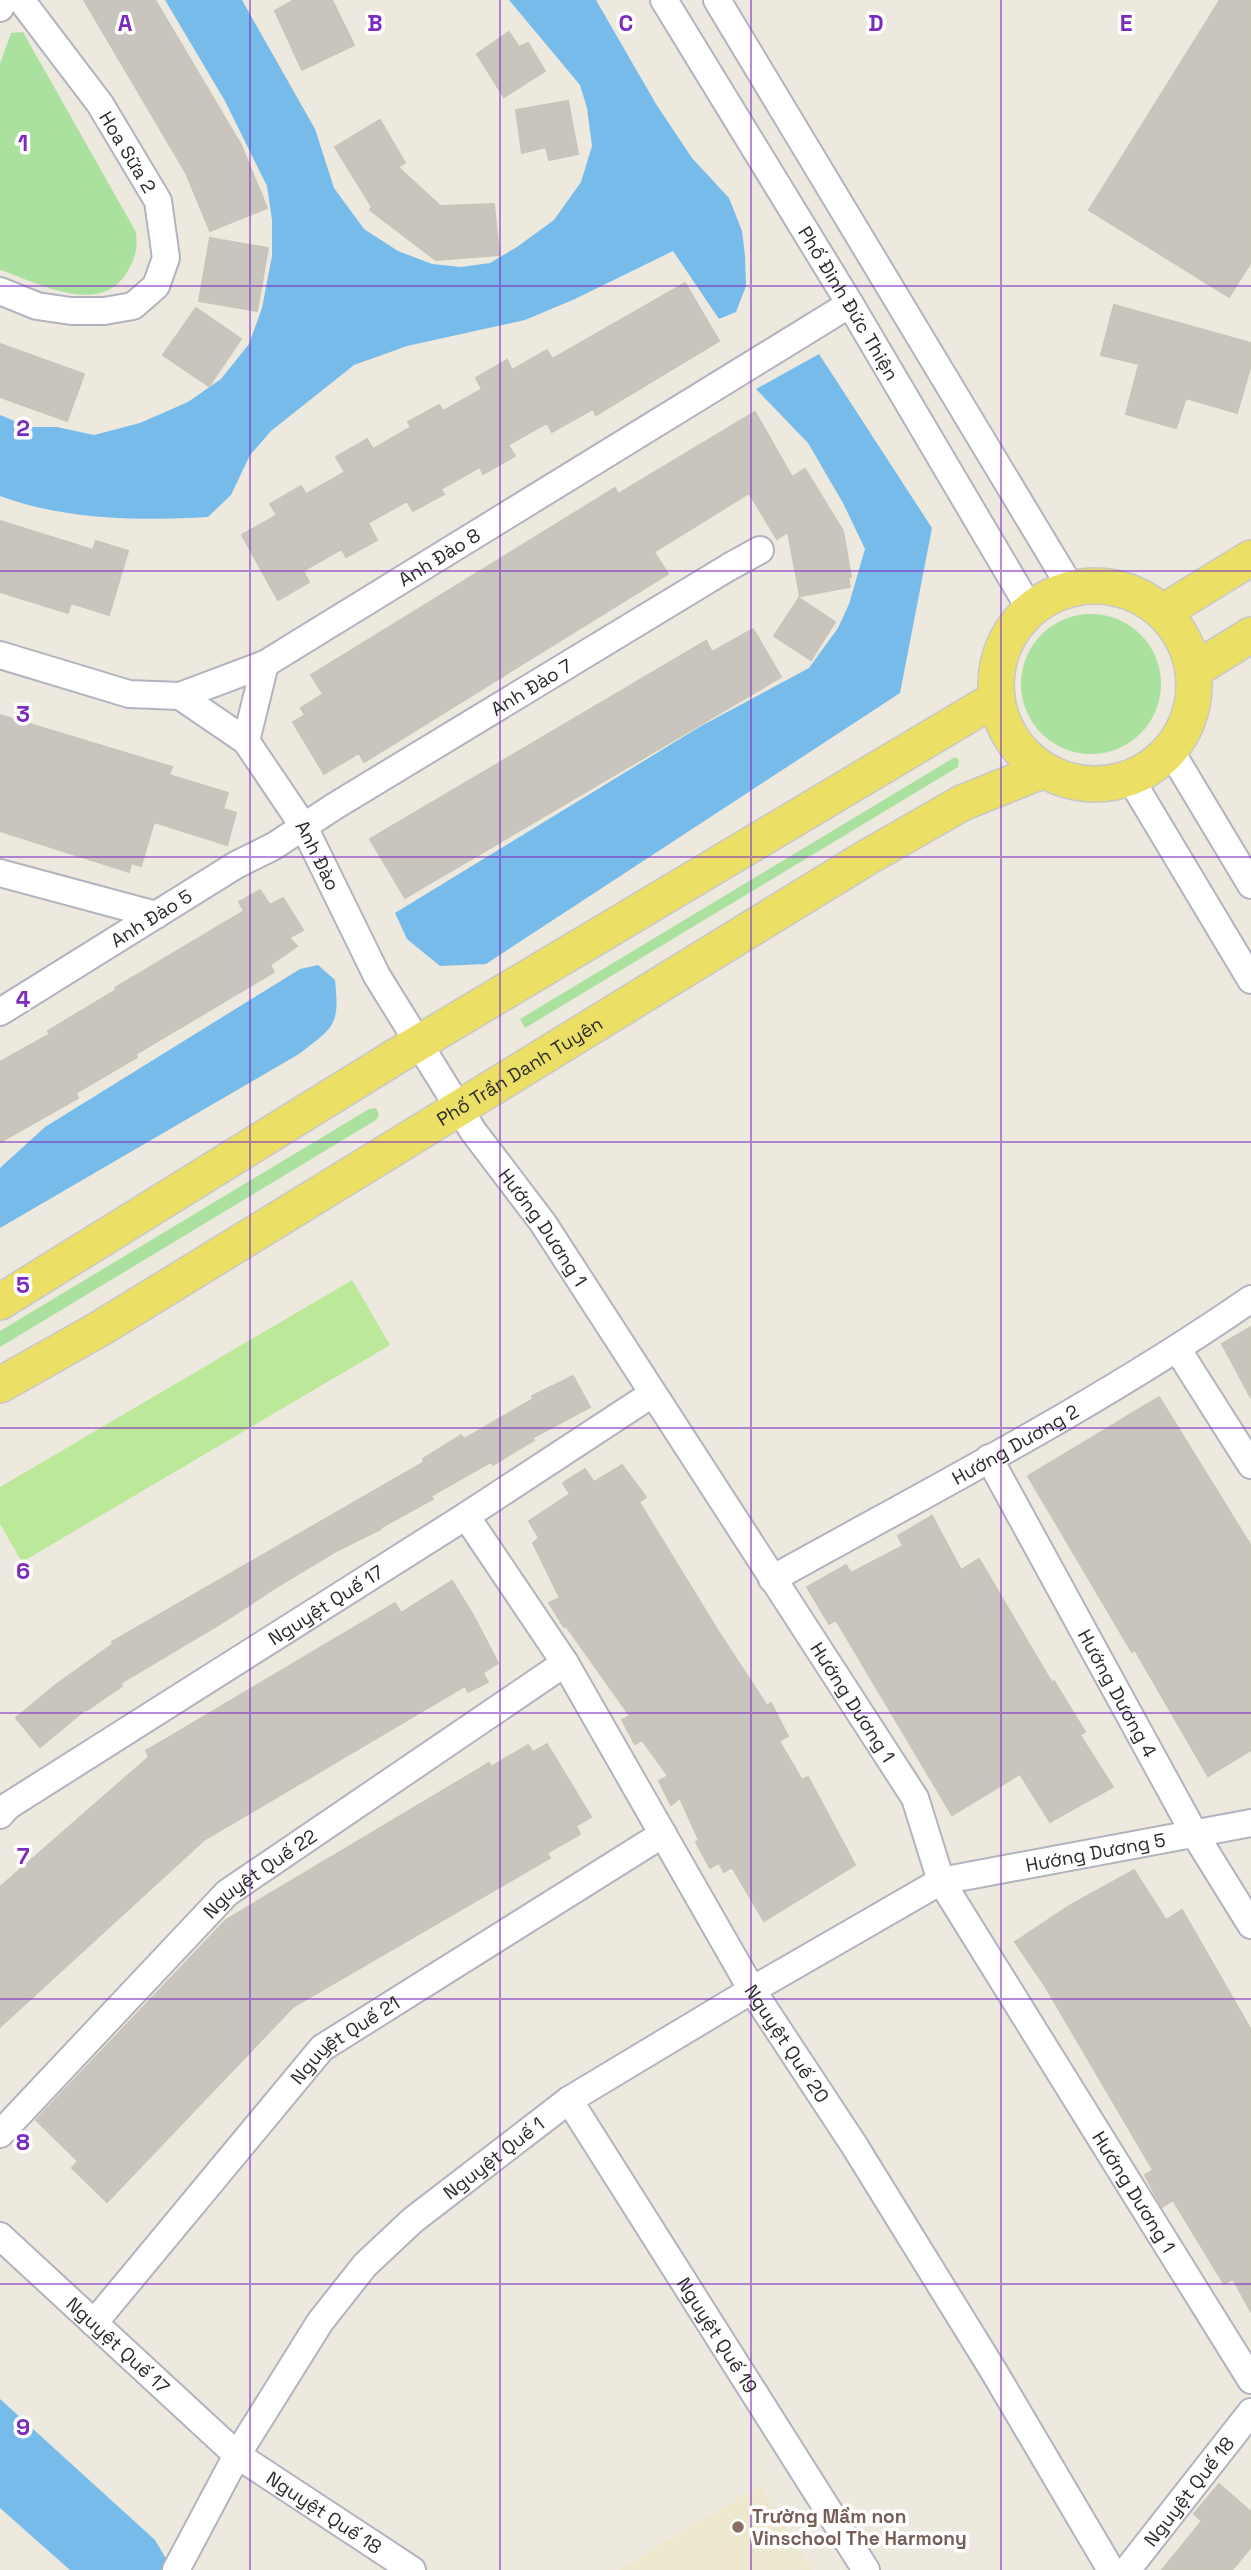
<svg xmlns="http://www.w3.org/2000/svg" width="1251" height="2570" viewBox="0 0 1251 2570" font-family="'Space Grotesk',sans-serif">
  <rect width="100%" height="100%" fill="#ede9df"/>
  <!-- education -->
  <path fill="#eee8cf" d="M 761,2485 L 812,2570 L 618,2570 Z"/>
  <!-- green -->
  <path fill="#abe19e" d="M 23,32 L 136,232 C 138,249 135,260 126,274 C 98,317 37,282 0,270 L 0,64 L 11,33 Z
    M1021 684a70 70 0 1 1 140 0a70 70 0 1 1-140 0Z
    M 955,757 L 959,760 L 958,767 L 525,1028 L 520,1019 Z
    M 376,1108 L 379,1115 L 376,1120 L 0,1347 L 0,1331 L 369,1109 Z"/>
  <!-- pitch -->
  <path fill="#bce89a" d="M 352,1280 L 390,1345 L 22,1562 L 0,1524 L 0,1487 Z"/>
  <!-- water -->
  <path fill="#76bbea" d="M 165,0 L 242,0 L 315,129 L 334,188 L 364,229 L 398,251 L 432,264 L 461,267 L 490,263 L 517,247 L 554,220 L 581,182 L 592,146 L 587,108 L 580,85 L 509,0 L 596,0 L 656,104 L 692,158 L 729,198 L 742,231 L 745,256 L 746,286 L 736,312 L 719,319 L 673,251 L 575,299 L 525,320 L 407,346 L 354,365 L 271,431 L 250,455 L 231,495 L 208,517 C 139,521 65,520 0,496 L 0,415 L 29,427 L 57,427 L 94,435 L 140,423 L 188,402 L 221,379 L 249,344 L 262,308 L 272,256 L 272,220 L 267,186 L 225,101 Z
    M 819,354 L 932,528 L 900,693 L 486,964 L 440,966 L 407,939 L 395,913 L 701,726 L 809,668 L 838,628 L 849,604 L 865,549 L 843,503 L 808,443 L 756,389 Z
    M 318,965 L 335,980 C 340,1026 334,1027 299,1054 L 0,1228 L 0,1168 L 45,1127 L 300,969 Z
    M 0,2399 L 155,2540 L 165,2557 L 186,2570 L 70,2570 L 0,2508 Z"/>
  <!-- building -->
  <path fill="#c9c5be" stroke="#c8c5b8" stroke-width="2" d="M 84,0 L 155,0 L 241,145 L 267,208 L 210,231 L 186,173 Z
    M 294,0 L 332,0 L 354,45 L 302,70 L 275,11 Z
    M 1220,0 L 1251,0 L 1251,262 L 1229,297 L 1089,210 Z
    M 509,32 L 519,47 L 528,43 L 545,71 L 504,97 L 477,54 Z
    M 568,101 L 578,154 L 549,160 L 546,147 L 522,153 L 516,110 Z
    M 380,120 L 405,163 L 398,167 L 440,206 L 494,204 L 499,255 L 436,260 L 370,210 L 372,207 L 335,147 Z
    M 210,238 L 268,248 L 257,311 L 199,301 Z
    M 685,283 L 719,341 L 596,415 L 593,409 L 552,432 L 547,423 L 508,445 L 515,456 L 483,474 L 480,467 L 441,489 L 444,494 L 413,511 L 407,501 L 368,523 L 377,540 L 346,557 L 342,549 L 303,571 L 309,582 L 278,600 L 242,535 L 277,515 L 270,504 L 301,486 L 306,494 L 345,472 L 336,457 L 367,439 L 373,449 L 411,427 L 408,422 L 439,405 L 443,411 L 482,389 L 476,378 L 507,360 L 512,370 L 547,350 L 552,359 Z
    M 1114,305 L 1251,343 L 1251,365 L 1237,413 L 1186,398 L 1176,428 L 1126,414 L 1139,364 L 1101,355 Z
    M 196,308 L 241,339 L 209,386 L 163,355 Z
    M 0,344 L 84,374 L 67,421 L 0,397 Z
    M 755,412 L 792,477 L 805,469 L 843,531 L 851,577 L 848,577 L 850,587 L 800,596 L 788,532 L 777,539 L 749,493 L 654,552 L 668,574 L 364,762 L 359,753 L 324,774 L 293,722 L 305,715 L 301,708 L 323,694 L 311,675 L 615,488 L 618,494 Z
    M 0,521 L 93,550 L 96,541 L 128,551 L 109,615 L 71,603 L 68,613 L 0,592 Z
    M 799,598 L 835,622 L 811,660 L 774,636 Z
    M 753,629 L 781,677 L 405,898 L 370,839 L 706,641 L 712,652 Z
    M 0,715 L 172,767 L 169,775 L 228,793 L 223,809 L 236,813 L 227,845 L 154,822 L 141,866 L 131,863 L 129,872 L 0,831 Z
    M 260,890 L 270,905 L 283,898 L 303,930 L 289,938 L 297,946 L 270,965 L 274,972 L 136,1054 L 137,1057 L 76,1093 L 78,1098 L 0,1142 L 0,1062 L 50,1034 L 48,1031 L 116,990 L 115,988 L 244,911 L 239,902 Z
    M 1251,1327 L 1251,1398 L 1222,1344 Z
    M 573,1376 L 590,1407 L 532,1438 L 534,1440 L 493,1465 L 491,1462 L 431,1496 L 433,1499 L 380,1528 L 381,1529 L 338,1550 L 275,1588 L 225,1621 L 121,1683 L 122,1686 L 87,1710 L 86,1709 L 40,1747 L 16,1718 L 57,1684 L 113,1644 L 112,1642 L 424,1462 L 423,1459 L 461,1435 L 464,1439 L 533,1399 L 532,1396 Z
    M 1159,1397 L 1251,1546 L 1251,1750 L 1208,1776 L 1135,1650 L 1132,1652 L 1028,1476 Z
    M 622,1465 L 646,1497 L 639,1502 L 718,1631 L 767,1706 L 771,1703 L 788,1736 L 779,1741 L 802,1780 L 808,1777 L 855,1865 L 764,1921 L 732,1867 L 724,1872 L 719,1863 L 710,1868 L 696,1842 L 699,1840 L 680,1798 L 671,1805 L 659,1781 L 668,1776 L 642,1740 L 635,1744 L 622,1720 L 630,1716 L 566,1626 L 564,1627 L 549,1603 L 560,1598 L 533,1543 L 539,1538 L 529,1521 L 570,1494 L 563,1483 L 585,1469 L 594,1482 Z
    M 932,1516 L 961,1570 L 979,1559 L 1052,1683 L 1054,1681 L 1085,1732 L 1080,1735 L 1113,1787 L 1050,1822 L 1020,1774 L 952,1815 L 836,1620 L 829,1624 L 807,1587 L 846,1565 L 851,1573 L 903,1546 L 898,1536 Z
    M 452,1581 L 473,1615 L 498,1663 L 483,1673 L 488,1682 L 468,1692 L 465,1686 L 204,1840 L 0,2027 L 0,1887 L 149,1757 L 146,1751 L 395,1603 L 401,1613 Z
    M 547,1744 L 591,1817 L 576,1826 L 580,1834 L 547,1853 L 550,1858 L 293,2007 L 107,2202 L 72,2168 L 78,2161 L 36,2120 L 226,1920 L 489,1763 L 491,1767 L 528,1745 L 533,1752 Z
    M 1134,1870 L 1166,1920 L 1182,1910 L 1251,2030 L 1251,2312 L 1233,2279 L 1224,2284 L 1173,2200 L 1162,2207 L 1145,2175 L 1153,2170 L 1045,1986 L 1015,1942 L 1069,1906 Z
    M 1219,2484 L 1251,2512 L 1251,2547 L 1232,2570 L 1162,2570 L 1202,2521 L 1194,2514 Z"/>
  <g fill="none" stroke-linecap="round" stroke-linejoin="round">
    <!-- minor casing -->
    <g stroke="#b2b3bf" stroke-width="30">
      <g id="minor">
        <path id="s1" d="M 664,0 L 850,304 L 1030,609"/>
        <path d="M 717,0 L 1071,588"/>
        <path d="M 0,8 L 3,0"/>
        <path d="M 0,291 L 37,306 L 71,311 L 104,311 L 133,306 L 156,286 L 166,258 L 158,201 L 100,104 L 21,0"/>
        <path id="s2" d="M 0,655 L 129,694 L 180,696 L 265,664 L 850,304"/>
        <path id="s3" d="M 180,696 L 246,741 L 304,827 L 377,976 L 473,1131 L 543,1223 L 915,1798 L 941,1881 L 1251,2380"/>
        <path d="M 246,741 L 265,664"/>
        <path d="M 1170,750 L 1251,885"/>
        <path d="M 1130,778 L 1251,980"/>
        <path d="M 0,873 L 156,915"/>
        <path id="s4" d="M 0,1012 L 236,865 L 274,846 L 335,806 L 729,567 L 760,550"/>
        <path d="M 1178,1350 L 1251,1465"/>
        <path id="s5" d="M 989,1458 L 1194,1833 L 1251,1925"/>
        <path id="s6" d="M 466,1516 L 565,1663 L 752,1990 L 854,2145 L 993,2370 L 1111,2570"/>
        <path id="s7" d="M 772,1579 C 934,1489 1099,1404 1251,1299"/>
        <path id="s8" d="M 0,1815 L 8,1806 L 466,1516 L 652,1394"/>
        <path id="s9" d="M 569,2100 L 866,2570"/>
        <path id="s10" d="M 0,2134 L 227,1893 L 565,1663"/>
        <path id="s11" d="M 0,2236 L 237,2455 L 412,2570"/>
        <path id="s12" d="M 94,2323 L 322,2048 L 663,1834"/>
        <path id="s13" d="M 176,2570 L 237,2455 L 320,2322 L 365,2265 L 413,2220 L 569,2100 L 752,1990 L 941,1881 L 1251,1823"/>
        <path id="s14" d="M 1127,2570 L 1251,2412"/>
      </g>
    </g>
    <!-- major casing -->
    <g stroke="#c8c8c8" stroke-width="38">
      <g id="major">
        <circle cx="1095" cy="685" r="99"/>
        <path d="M 1163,612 L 1251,558"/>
        <path d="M 1193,671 L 1251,635"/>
        <path d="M 0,1302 L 395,1057 L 997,698"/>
        <path id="s15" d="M 0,1385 L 101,1328 L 866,858 L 962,803 L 1044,770"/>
      </g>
    </g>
    <!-- minor -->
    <use href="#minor" stroke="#fff" stroke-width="26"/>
    <!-- major -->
    <use href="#major" stroke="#ecdf65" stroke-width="35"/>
  </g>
  <!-- grid -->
  <path fill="none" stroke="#7b2cbf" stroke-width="2" stroke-opacity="0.55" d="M 250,0 L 250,2570M 500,0 L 500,2570M 751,0 L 751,2570M 1001,0 L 1001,2570M 0,286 L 1251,286M 0,571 L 1251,571M 0,857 L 1251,857M 0,1142 L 1251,1142M 0,1428 L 1251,1428M 0,1713 L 1251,1713M 0,1999 L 1251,1999M 0,2284 L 1251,2284"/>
  <!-- markers -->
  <circle fill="#8d6e63" stroke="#fff" stroke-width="2.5" cx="738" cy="2527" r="7"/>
  <g text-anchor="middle" stroke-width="7" stroke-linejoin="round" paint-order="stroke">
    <!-- street labels -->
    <g font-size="19" fill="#2c2c2c" stroke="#fff">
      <text transform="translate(128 152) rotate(59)" y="7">Hoa Sữa 2</text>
      <text dy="7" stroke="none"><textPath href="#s1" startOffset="355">Phố Đinh Đức Thiện</textPath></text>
      <text dy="7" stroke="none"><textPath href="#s2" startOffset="481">Anh Đào 8</textPath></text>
      <text dy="7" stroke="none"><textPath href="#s4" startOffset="623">Anh Đào 7</textPath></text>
      <text dy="7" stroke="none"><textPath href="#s3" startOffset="215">Anh Đào</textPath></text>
      <text dy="7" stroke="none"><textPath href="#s4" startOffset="178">Anh Đào 5</textPath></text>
      <text dy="7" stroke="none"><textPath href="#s15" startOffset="607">Phố Trần Danh Tuyên</textPath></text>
      <text dy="7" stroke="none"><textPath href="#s3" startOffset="651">Hướng Dương 1</textPath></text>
      <text dy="7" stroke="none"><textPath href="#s7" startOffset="278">Hướng Dương 2</textPath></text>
      <text dy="7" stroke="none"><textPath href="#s8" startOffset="388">Nguyệt Quế 17</textPath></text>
      <text dy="7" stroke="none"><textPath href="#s5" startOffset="268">Hướng Dương 4</textPath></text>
      <text dy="7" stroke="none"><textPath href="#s3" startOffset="1218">Hướng Dương 1</textPath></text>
      <text dy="7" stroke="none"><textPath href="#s13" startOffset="1211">Hướng Dương 5</textPath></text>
      <text dy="7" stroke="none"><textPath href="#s10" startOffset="369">Nguyệt Quế 22</textPath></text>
      <text dy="7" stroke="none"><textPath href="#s12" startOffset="380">Nguyệt Quế 21</textPath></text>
      <text dy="7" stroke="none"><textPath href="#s6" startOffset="618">Nguyệt Quế 20</textPath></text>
      <text dy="7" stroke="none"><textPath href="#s13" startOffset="527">Nguyệt Quế 1</textPath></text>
      <text dy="7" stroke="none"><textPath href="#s3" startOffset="1785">Hướng Dương 1</textPath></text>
      <text dy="7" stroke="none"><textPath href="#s9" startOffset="278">Nguyệt Quế 19</textPath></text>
      <text dy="7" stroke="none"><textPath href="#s11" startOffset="161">Nguyệt Quế 17</textPath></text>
      <text dy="7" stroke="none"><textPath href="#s14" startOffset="100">Nguyệt Quế 18</textPath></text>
      <text dy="7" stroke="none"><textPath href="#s11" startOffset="427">Nguyệt Quế 18</textPath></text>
    </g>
    <!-- education labels -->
    <g font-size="19" font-weight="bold" fill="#785e54" stroke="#fff" text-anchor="start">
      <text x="752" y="2523">Trường Mầm non<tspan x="752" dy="22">Vinschool The Harmony</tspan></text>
    </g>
  </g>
  <g font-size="23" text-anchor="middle" font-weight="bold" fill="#7b2cbf" stroke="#fff" stroke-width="7" stroke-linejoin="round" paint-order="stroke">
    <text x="125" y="31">A</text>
    <text x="375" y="31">B</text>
    <text x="626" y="31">C</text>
    <text x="876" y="31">D</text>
    <text x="1126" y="31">E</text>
    <text x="23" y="151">1</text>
    <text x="23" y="436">2</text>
    <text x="23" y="722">3</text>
    <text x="23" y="1007">4</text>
    <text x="23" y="1293">5</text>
    <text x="23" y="1579">6</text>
    <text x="23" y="1864">7</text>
    <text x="23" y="2150">8</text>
    <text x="23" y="2435">9</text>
  </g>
</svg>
